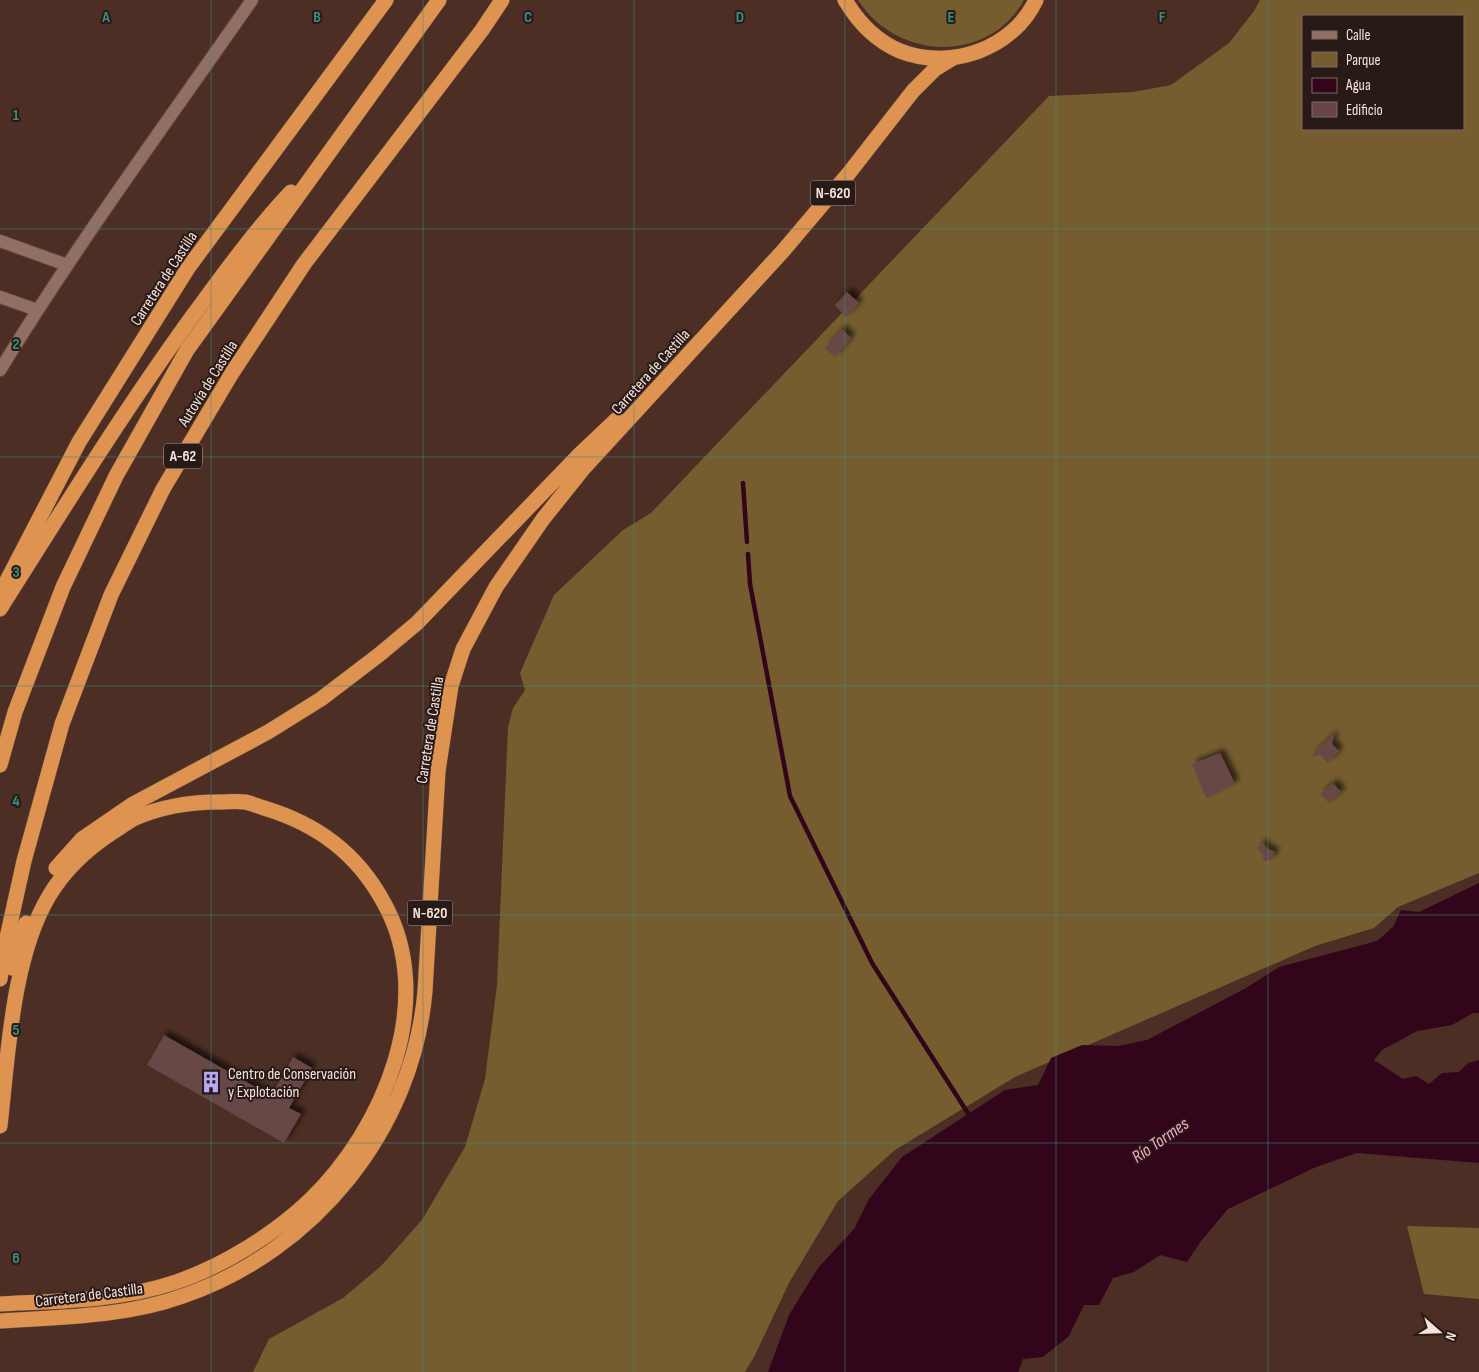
<svg xmlns="http://www.w3.org/2000/svg" width="1479" height="1372" viewBox="0 0 1479 1372" font-family="'Sofia Sans Condensed',sans-serif">
  <defs>
    <filter id="shadow"><feDropShadow dx="4.5" dy="-4.5" stdDeviation="2.5" flood-color="#0009"/></filter>
  </defs>
  <rect width="100%" height="100%" fill="#4c2e24"/>
  <!-- green -->
  <path fill="#755d2f" fill-rule="evenodd" d="M 858,0 L 1024,0 C 988,65 896,60 858,0 Z
    M 1260,0 L 1479,0 L 1479,873 L 1398,907 L 1374,928 L 1315,946 L 1015,1077 L 895,1150 L 838,1201 L 789,1283 L 755,1355 L 745,1372 L 253,1372 L 269,1339 L 343,1298 L 381,1266 L 422,1220 L 465,1147 L 485,1079 L 497,985 L 508,727 L 513,708 L 525,690 L 520,673 L 554,595 L 623,530 L 651,513 L 1049,96 L 1133,92 L 1171,85 L 1229,43 L 1254,11 ZM 1303,16 L 1463,16 L 1463,129 L 1303,129 Z
    M 1407,1226 L 1479,1228 L 1479,1299 L 1424,1294 Z"/>
  <!-- water -->
  <path fill="#32051b" d="M 1479,883 L 1479,1013 L 1473,1013 L 1452,1025 L 1417,1031 L 1382,1050 L 1374,1060 L 1403,1079 L 1416,1076 L 1429,1084 L 1442,1073 L 1459,1072 L 1468,1063 L 1479,1060 L 1479,1163 L 1357,1153 L 1316,1167 L 1228,1209 L 1201,1241 L 1187,1262 L 1160,1255 L 1134,1272 L 1113,1278 L 1099,1305 L 1084,1305 L 1069,1336 L 1043,1357 L 1023,1359 L 1018,1372 L 768,1372 L 789,1315 L 818,1268 L 854,1229 L 869,1199 L 902,1157 L 1005,1090 L 1038,1085 L 1051,1058 L 1082,1045 L 1118,1046 L 1147,1040 L 1246,988 L 1279,967 L 1377,941 L 1393,927 L 1401,910 L 1419,912 Z"/>
  <g fill="none" stroke-linecap="round" stroke-linejoin="round">
    <!-- stream -->
    <path stroke="#32051b" stroke-width="4.5" d="M 743,483 L 747,542
      M 748,554 L 750,584 L 790,796 L 872,963 L 971,1118"/>
  </g>
  <!-- building -->
  <path fill="#684647" filter="url(#shadow)" d="M 847,292 L 859,303 L 846,317 L 835,305 Z
    M 842,329 L 851,338 L 835,357 L 825,348 Z
    M 1334,734 L 1332,744 L 1339,751 L 1328,763 L 1320,755 L 1310,757 Z
    M 1220,753 L 1235,784 L 1206,798 L 1192,764 Z
    M 1333,783 L 1341,792 L 1329,803 L 1320,794 Z
    M 1263,843 L 1266,848 L 1275,852 L 1271,860 L 1264,861 L 1262,853 L 1257,848 Z
    M 164,1035 L 271,1096 L 293,1057 L 312,1068 L 289,1108 L 301,1114 L 284,1143 L 147,1065 Z"/>
  <g fill="none" stroke-linecap="round" stroke-linejoin="round">
    <!-- street casing -->
    <g stroke="#634a42" stroke-width="14">
      <path id="street" d="M 0,241 L 67,265
        M 0,297 L 37,310
        M 0,370 C 78,243 167,122 252,0"/>
    </g>
    <!-- highway casing -->
    <g stroke="#634a42" stroke-width="16">
      <path id="highway" d="M 845,0 C 858,22 876,41 900,51 C 950,71 1013,49 1036,0
        M 0,594 L 79,442 L 188,268 L 386,0
        M 0,609 C 63,509 125,409 194,314 C 225,272 255,230 291,192
        M 0,765 L 15,712 L 63,587 L 116,476 L 187,350 L 439,0
        M 56,868 L 82,839 L 133,804 L 268,732 L 321,699 L 380,654 L 417,623 L 579,455 L 617,419
        M 12,968 L 17,946 L 26,923
        M 0,979 L 6,942 L 24,861 L 62,724 L 111,595 L 163,489 L 232,373 L 304,264 L 482,30 L 502,0
        M 0,1126 C 8,1056 12,958 49,896 C 65,869 87,849 113,832 C 120,828 127,822 135,818 C 161,807 190,802 218,802 C 227,802 236,801 245,802 C 251,803 257,806 264,808 C 317,824 357,853 384,903 C 438,1000 384,1129 309,1201 C 273,1235 223,1266 176,1282 C 120,1301 58,1301 0,1304
        M 0,1321 C 61,1317 125,1317 183,1296 C 314,1251 413,1130 425,991 L 438,771 L 451,686 L 463,649 L 496,587 L 543,519 L 583,469 L 783,251 L 849,173 L 913,91 L 935,69 L 953,58"/>
    </g>
    <!-- street -->
    <use href="#street" stroke="#926f64" stroke-width="12"/>
    <!-- highway -->
    <use href="#highway" stroke="#de9350" stroke-width="15"/>
  </g>
  <!-- grid -->
  <path fill="none" stroke="#3d8c84" stroke-width="1" stroke-opacity="0.55" d="M 211,0 L 211,1372M 423,0 L 423,1372M 634,0 L 634,1372M 845,0 L 845,1372M 1056,0 L 1056,1372M 1268,0 L 1268,1372M 0,229 L 1479,229M 0,457 L 1479,457M 0,686 L 1479,686M 0,915 L 1479,915M 0,1143 L 1479,1143"/>
  <!-- icons -->
  <defs>
    <g id="building-bare" transform="scale(1.725)"><path d="M-4-6H4V6H1V3H-1V6H-4ZM-2.5-4.3h1.7v1.8h-1.7ZM.8-4.3h1.7v1.8H.8ZM-2.5-1h1.7V.8h-1.7ZM.8-1h1.7V.8H.8Z" fill="#b7abf8" stroke="#281a16" stroke-width="2.5" paint-order="stroke"/></g>
  </defs>
  <g fill-rule="evenodd">
    <use href="#building-bare" x="211" y="1082"/>
  </g>
  <g text-anchor="middle" stroke-width="4" stroke-linejoin="round" paint-order="stroke">
    <!-- shield labels -->
    <g fill="#281a16" stroke="#b8a6a1" stroke-width="1">
      <rect x="810.5" y="180.5" width="45" height="25" rx="4"/>
      <rect x="164" y="443.5" width="38" height="25" rx="4"/>
      <rect x="407.5" y="900.5" width="45" height="25" rx="4"/>
    </g>
    <g font-size="15" font-weight="bold" fill="#f6e2dc">
      <text x="833" y="198">N-620</text>
      <text x="183" y="461">A-62</text>
      <text x="430" y="918">N-620</text>
    </g>
    <!-- street labels -->
    <g font-size="16" fill="#f6e2dc" stroke="#281a16">
      <text transform="translate(163 278) rotate(-57)" y="6">Carretera de Castilla</text>
      <text transform="translate(650 371) rotate(-48)" y="6">Carretera de Castilla</text>
      <text transform="translate(207 383) rotate(-58)" y="6">Autovía de Castilla</text>
      <text transform="translate(429 730) rotate(-81)" y="6">Carretera de Castilla</text>
      <text transform="translate(89 1294) rotate(-7)" y="6">Carretera de Castilla</text>
    </g>
    <!-- poi labels -->
    <g font-size="16" fill="#f6e2dc" stroke="#281a16" text-anchor="start">
      <text x="228" y="1079">Centro de Conservación<tspan x="228" dy="18">y Explotación</tspan></text>
    </g>
    <!-- water labels -->
    <g font-size="18" font-style="italic" fill="#faa6c6" stroke="#281a16">
      <text transform="translate(1160 1140) rotate(-35)" y="6">Río Tormes</text>
    </g>
  </g>
  <g font-size="16" text-anchor="middle" font-weight="bold" fill="#3d8c84" stroke="#281a16" stroke-width="4" stroke-linejoin="round" paint-order="stroke">
    <text x="106" y="22">A</text>
    <text x="317" y="22">B</text>
    <text x="528" y="22">C</text>
    <text x="740" y="22">D</text>
    <text x="951" y="22">E</text>
    <text x="1162" y="22">F</text>
    <text x="16" y="120">1</text>
    <text x="16" y="349">2</text>
    <text x="16" y="577">3</text>
    <text x="16" y="806">4</text>
    <text x="16" y="1035">5</text>
    <text x="16" y="1263">6</text>
  </g>
  <!-- legend -->
  <rect x="1302" y="15" width="162" height="115" fill="#281a16" stroke="#7a6a65"/>
  <rect x="1312" y="31" width="25" height="8" fill="#926f64" stroke="#7a6a65"/>
  <text x="1346" y="40" font-size="15" fill="#f6e2dc">Calle</text>
  <rect x="1312" y="52" width="25" height="15" fill="#755d2f" stroke="#7a6a65"/>
  <text x="1346" y="65" font-size="15" fill="#f6e2dc">Parque</text>
  <rect x="1312" y="78" width="25" height="15" fill="#32051b" stroke="#7a6a65"/>
  <text x="1346" y="90" font-size="15" fill="#f6e2dc">Agua</text>
  <rect x="1312" y="102" width="25" height="15" fill="#684647" stroke="#7a6a65"/>
  <text x="1346" y="115" font-size="15" fill="#f6e2dc">Edificio</text>
  <!-- north arrow -->
  <g transform="translate(1439 1332) rotate(110)" stroke="#281a16" stroke-width="4" paint-order="stroke">
  <path d="M0-4L9 19L0 12L-9 19Z" fill="#f6e2dc"/>
  <text y="-8" font-size="14" font-weight="bold" text-anchor="middle" fill="#f6e2dc">N</text>
  </g>
</svg>
